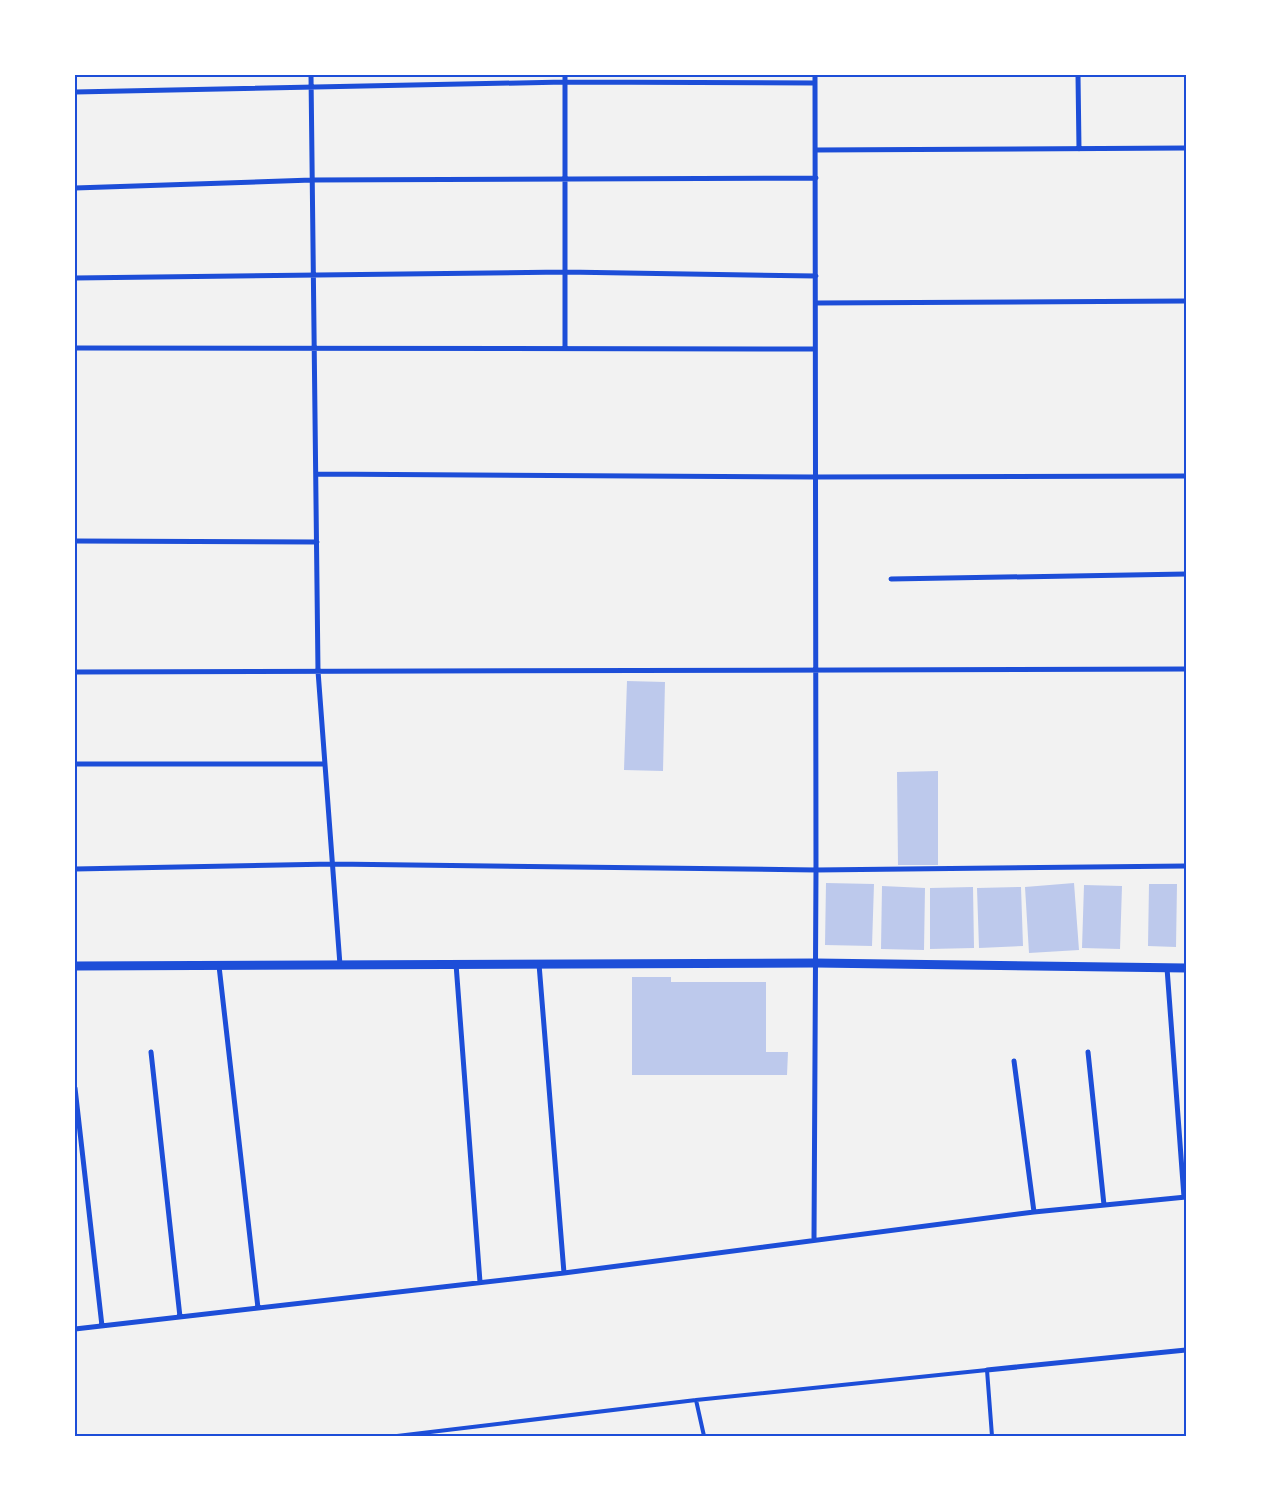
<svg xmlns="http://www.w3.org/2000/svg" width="1261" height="1511" viewBox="0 0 1261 1511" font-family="'Golos Text',sans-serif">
  <rect width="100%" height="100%" fill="#f2f2f2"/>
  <!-- building -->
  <path fill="#bdc9ec" d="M 627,681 L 665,682 L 663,771 L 624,770 Z
    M 938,771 L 938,865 L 898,865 L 897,772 Z
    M 826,883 L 874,884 L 872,946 L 825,945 Z
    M 1074,883 L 1079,950 L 1029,953 L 1025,887 Z
    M 1149,884 L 1177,884 L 1176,947 L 1148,946 Z
    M 1084,885 L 1122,886 L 1120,949 L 1082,948 Z
    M 882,886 L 925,888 L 924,950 L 881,949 Z
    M 973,887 L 974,948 L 930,949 L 930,888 Z
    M 1021,887 L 1023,946 L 979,948 L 977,888 Z
    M 632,977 L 671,977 L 671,982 L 766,982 L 766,1052 L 788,1052 L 787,1075 L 632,1075 Z"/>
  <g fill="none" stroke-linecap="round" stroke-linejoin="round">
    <!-- service -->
    <path stroke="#1d4ed8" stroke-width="4" d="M 696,1400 L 704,1436
      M 397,1436 L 696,1400 L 987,1370 L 992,1436"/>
    <!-- minor -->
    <path stroke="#1d4ed8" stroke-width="5" d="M 311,75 L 318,671 L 340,965
      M 1078,75 L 1079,149
      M 75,92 L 565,82 L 815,83
      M 816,150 L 1186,148
      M 75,188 L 312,180 L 816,178
      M 75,278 L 565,272 L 816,276
      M 816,303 L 1186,301
      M 75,348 L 815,349
      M 565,348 L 565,75
      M 316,474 L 815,477 L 1186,476
      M 75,541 L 317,542
      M 891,579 L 1186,574
      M 75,672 L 1186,669
      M 75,764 L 325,764
      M 75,869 L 333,864 L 816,870 L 1186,866
      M 456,964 L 480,1282
      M 539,964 L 564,1273
      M 219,966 L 258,1308
      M 1167,968 L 1184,1197
      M 151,1052 L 180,1317
      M 1088,1052 L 1104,1205
      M 1014,1061 L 1034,1212
      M 75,1088 L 102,1326
      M 814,1240 L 816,870 L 815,75
      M 75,1329 L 564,1273 L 1034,1212 L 1186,1197
      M 987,1370 L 1186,1350"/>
    <!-- tertiary -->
    <path stroke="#1d4ed8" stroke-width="9" d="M 75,966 L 816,963 L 1186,968"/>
  </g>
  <!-- border -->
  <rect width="1261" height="1511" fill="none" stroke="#ffffff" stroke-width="152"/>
  <rect x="76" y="76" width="1109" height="1359" fill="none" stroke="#1d4ed8" stroke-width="2"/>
</svg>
